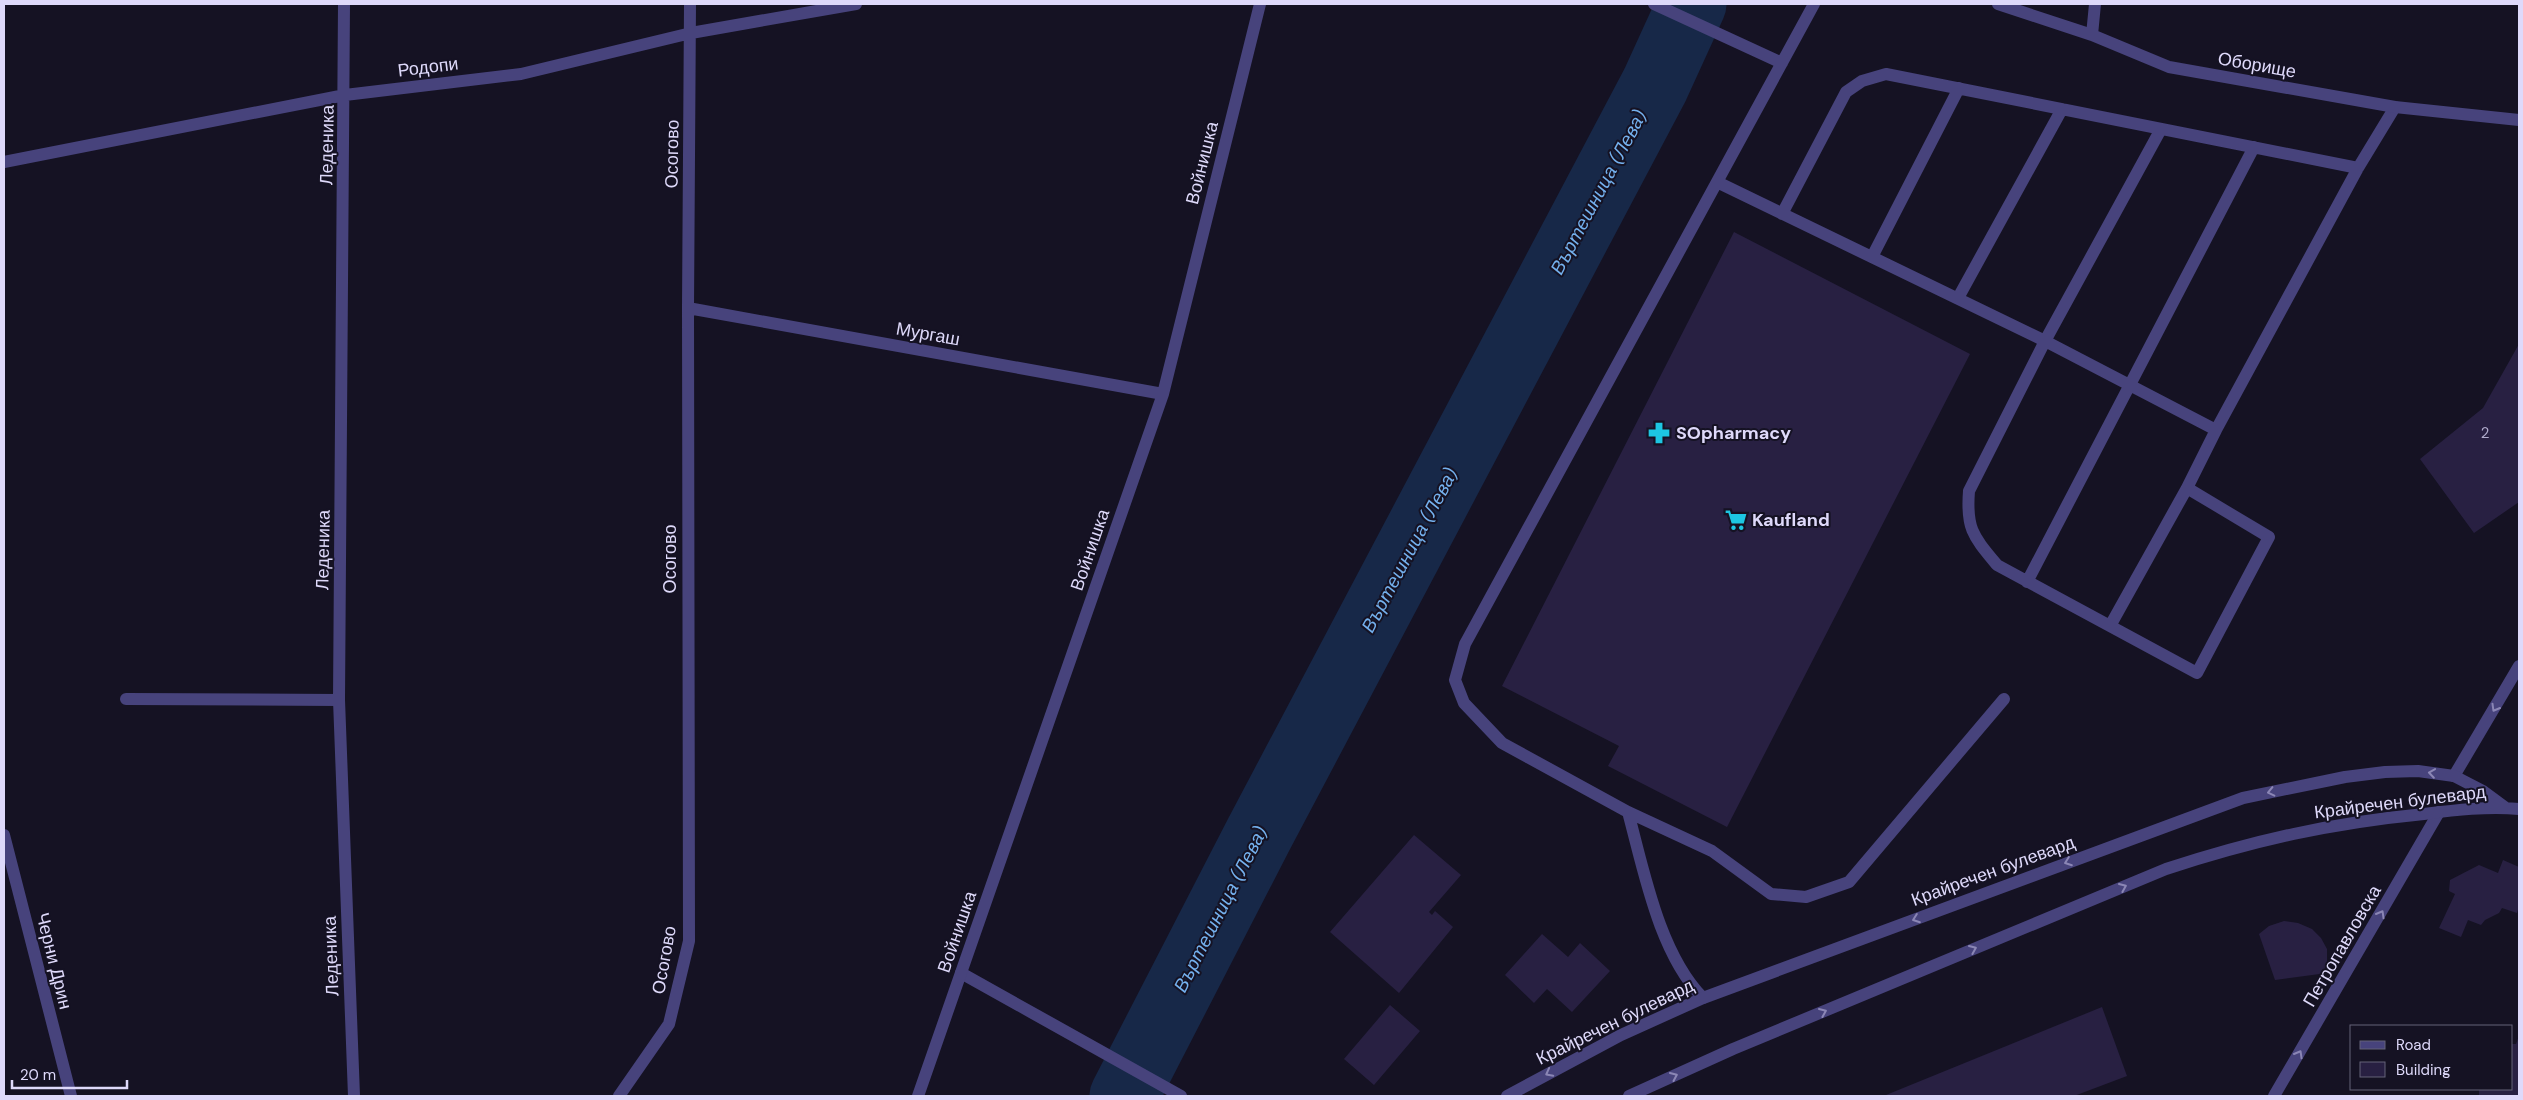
<svg xmlns="http://www.w3.org/2000/svg" width="2523" height="1100" viewBox="0 0 2523 1100" font-family="'DM Sans',sans-serif">
  <rect width="100%" height="100%" fill="#151223"/>
  <g fill="none" stroke-linecap="round" stroke-linejoin="round">
    <!-- river -->
    <path stroke="#172848" stroke-width="69" d="M 1124,1096 L 1259,834 L 1655,85 L 1692,4"/>
  </g>
  <!-- building -->
  <path fill="#282042" d="M 1734,232 L 1970,354 L 1727,827 L 1608,766 L 1619,746 L 1502,686 Z
    M 2519,344 L 2519,502 L 2474,533 L 2420,459 L 2483,408 Z
    M 1414,835 L 1461,875 L 1429,912 L 1432,915 L 1435,911 L 1453,927 L 1399,993 L 1330,932 Z
    M 2503,860 L 2519,867 L 2519,906 L 2517,913 L 2502,908 L 2499,913 L 2485,920 L 2481,925 L 2468,920 L 2461,937 L 2439,928 L 2455,894 L 2449,891 L 2450,880 L 2479,865 L 2498,873 Z
    M 2284,921 L 2298,923 L 2312,929 L 2321,938 L 2327,949 L 2327,973 L 2275,980 L 2259,934 L 2269,926 Z
    M 1542,934 L 1568,957 L 1580,943 L 1610,971 L 1572,1012 L 1547,989 L 1534,1003 L 1505,975 Z
    M 1390,1005 L 1420,1031 L 1374,1085 L 1344,1059 Z
    M 2102,1007 L 2127,1076 L 2074,1096 L 1886,1095 Z
    M 2519,1036 L 2519,1096 L 2479,1096 L 2479,1089 L 2512,1089 L 2512,1044 L 2516,1044 Z"/>
  <g fill="none" stroke-linecap="round" stroke-linejoin="round">
    <!-- service -->
    <path stroke="#47437c" stroke-width="12" d="M 1654,4 L 1782,63
      M 1814,4 L 1465,644 L 1455,680 L 1464,703 L 1502,743 L 1628,812 L 1712,851 L 1771,894 L 1806,897 L 1849,882 L 2004,699
      M 2161,129 L 2045,341 L 1969,491 C 1966,529 1973,536 1997,565 L 2197,673 L 2269,537 L 2187,488
      M 1717,182 L 2045,341 L 2216,430 L 2358,168 L 2395,107
      M 1782,214 L 1846,92 L 1862,81 L 1886,74 L 2358,168
      M 1872,257 L 1959,88
      M 1958,298 L 2062,109
      M 2027,582 L 2254,147
      M 2110,626 L 2187,488 L 2216,430
      M 1628,812 C 1644,871 1659,953 1703,998"/>
    <!-- pedestrian -->
    <path stroke="#47437c" stroke-width="12" d="M 961,973 L 1181,1096"/>
    <!-- minor -->
    <path stroke="#47437c" stroke-width="12" d="M 344,4 L 339,700 L 354,1096
      M 1998,4 L 2092,35 L 2169,67 L 2395,107 L 2519,120
      M 2092,35 L 2095,4
      M 4,162 L 345,95 L 521,74 L 691,33 L 856,4
      M 688,308 L 1163,394
      M 126,699 L 339,700
      M 2454,776 L 2519,666
      M 4,835 L 71,1096
      M 619,1096 L 669,1024 L 689,941 L 688,308 L 690,4
      M 918,1096 L 1163,394 L 1260,4
      M 2274,1096 L 2439,812"/>
    <!-- tertiary -->
    <path stroke="#47437c" stroke-width="12" d="M 1507,1096 L 1621,1035 L 1703,998 L 2243,798 L 2345,777 L 2385,772 L 2418,771 L 2454,776 L 2483,791 L 2506,808
      M 1629,1096 L 1733,1049 L 2166,869 C 2255,840 2331,823 2424,814 C 2455,810 2488,806 2519,809"/>
  </g>
  <!-- one-way arrows -->
  <defs><path id="oneway-chevron" d="M-2-3.5L2.5 0L-2 3.5" fill="none" stroke-width="1.6" stroke-linecap="round" stroke-linejoin="round" transform="scale(1.25)"/></defs>
  <g stroke="#8b86b5">
    <use href="#oneway-chevron" transform="translate(2495 708) rotate(120)"/>
    <use href="#oneway-chevron" transform="translate(2432 773) rotate(-172)"/>
    <use href="#oneway-chevron" transform="translate(2271 792) rotate(167)"/>
    <use href="#oneway-chevron" transform="translate(2068 862) rotate(160)"/>
    <use href="#oneway-chevron" transform="translate(2123 887) rotate(-23)"/>
    <use href="#oneway-chevron" transform="translate(2381 914) rotate(-60)"/>
    <use href="#oneway-chevron" transform="translate(1916 919) rotate(160)"/>
    <use href="#oneway-chevron" transform="translate(1973 949) rotate(-23)"/>
    <use href="#oneway-chevron" transform="translate(1823 1012) rotate(-23)"/>
    <use href="#oneway-chevron" transform="translate(2299 1054) rotate(-60)"/>
    <use href="#oneway-chevron" transform="translate(1549 1073) rotate(152)"/>
    <use href="#oneway-chevron" transform="translate(1674 1076) rotate(-24)"/>
  </g>
  <!-- icons -->
  <defs>
    <g id="pharmacy-bare" transform="scale(1.725)"><path d="M-2-6h4v4h4v4h-4v4h-4v-4h-4v-4h4Z" fill="#1dc6e2" stroke="#151223" stroke-width="2.5" paint-order="stroke"/></g>
    <g id="supermarket-bare" transform="scale(1.725)"><path d="M-6-5.5h2.5l.6 2H6L4.5 2H-2.5L-4.4-4H-6ZM-1.5 3.2a1.3 1.3 0 1 0 .1 0ZM3 3.2a1.3 1.3 0 1 0 .1 0Z" fill="#1dc6e2" stroke="#151223" stroke-width="2.5" paint-order="stroke"/></g>
  </defs>
  <g fill-rule="evenodd">
    <use href="#pharmacy-bare" x="1659" y="433"/>
    <use href="#supermarket-bare" x="1736" y="520"/>
  </g>
  <g text-anchor="middle" stroke-width="4" stroke-linejoin="round" paint-order="stroke">
    <!-- number labels -->
    <g font-size="15" fill="#b0abcc">
      <text x="2485" y="438">2</text>
    </g>
    <!-- street labels -->
    <g font-size="18" fill="#ded9fa" stroke="#151223">
      <text transform="translate(2257 65) rotate(10)" y="6">Оборище</text>
      <text transform="translate(428 67) rotate(-7)" y="6">Родопи</text>
      <text transform="translate(327 145) rotate(-89)" y="6">Леденика</text>
      <text transform="translate(672 154) rotate(-89)" y="6">Осогово</text>
      <text transform="translate(1202 163) rotate(-76)" y="6">Войнишка</text>
      <text transform="translate(928 334) rotate(10)" y="6">Мургаш</text>
      <text transform="translate(323 550) rotate(-89)" y="6">Леденика</text>
      <text transform="translate(1090 550) rotate(-71)" y="6">Войнишка</text>
      <text transform="translate(670 559) rotate(-90)" y="6">Осогово</text>
      <text transform="translate(2400 802) rotate(-7)" y="6">Крайречен булевард</text>
      <text transform="translate(1993 871) rotate(-20)" y="6">Крайречен булевард</text>
      <text transform="translate(957 932) rotate(-71)" y="6">Войнишка</text>
      <text transform="translate(2342 946) rotate(-60)" y="6">Петропавловска</text>
      <text transform="translate(331 956) rotate(-92)" y="6">Леденика</text>
      <text transform="translate(664 960) rotate(-80)" y="6">Осогово</text>
      <text transform="translate(54 961) rotate(76)" y="6">Черни Дрин</text>
      <text transform="translate(1615 1022) rotate(-26)" y="6">Крайречен булевард</text>
    </g>
    <!-- poi labels -->
    <g font-size="18" font-weight="bold" fill="#ded9fa" stroke="#151223" text-anchor="start">
      <text x="1676" y="439">SOpharmacy</text>
      <text x="1752" y="526">Kaufland</text>
    </g>
    <!-- water labels -->
    <g font-size="19" font-style="italic" fill="#74b0ed" stroke="#151223">
      <text transform="translate(1598 192) rotate(-62)" y="7">Въртешница (Лева)</text>
      <text transform="translate(1409 550) rotate(-62)" y="7">Въртешница (Лева)</text>
      <text transform="translate(1220 909) rotate(-63)" y="7">Въртешница (Лева)</text>
    </g>
  </g>
  <!-- border -->
  <rect width="2523" height="1100" fill="none" stroke="#ded9fa" stroke-width="10"/>
  <!-- legend -->
  <rect x="2350" y="1025" width="162" height="65" fill="#151223" stroke="#656279"/>
  <rect x="2360" y="1041" width="25" height="8" fill="#47437c" stroke="#656279"/>
  <text x="2396" y="1050" font-size="15" fill="#ded9fa">Road</text>
  <rect x="2360" y="1062" width="25" height="15" fill="#282042" stroke="#656279"/>
  <text x="2396" y="1075" font-size="15" fill="#ded9fa">Building</text>
  <!-- scale -->
  <path d="M12 1080v8h115v-8" fill="none" stroke="#ded9fa" stroke-width="2.5"/>
  <text x="20" y="1080" font-size="15" fill="#ded9fa" stroke="#151223" stroke-width="4" paint-order="stroke">20 m</text>
</svg>
